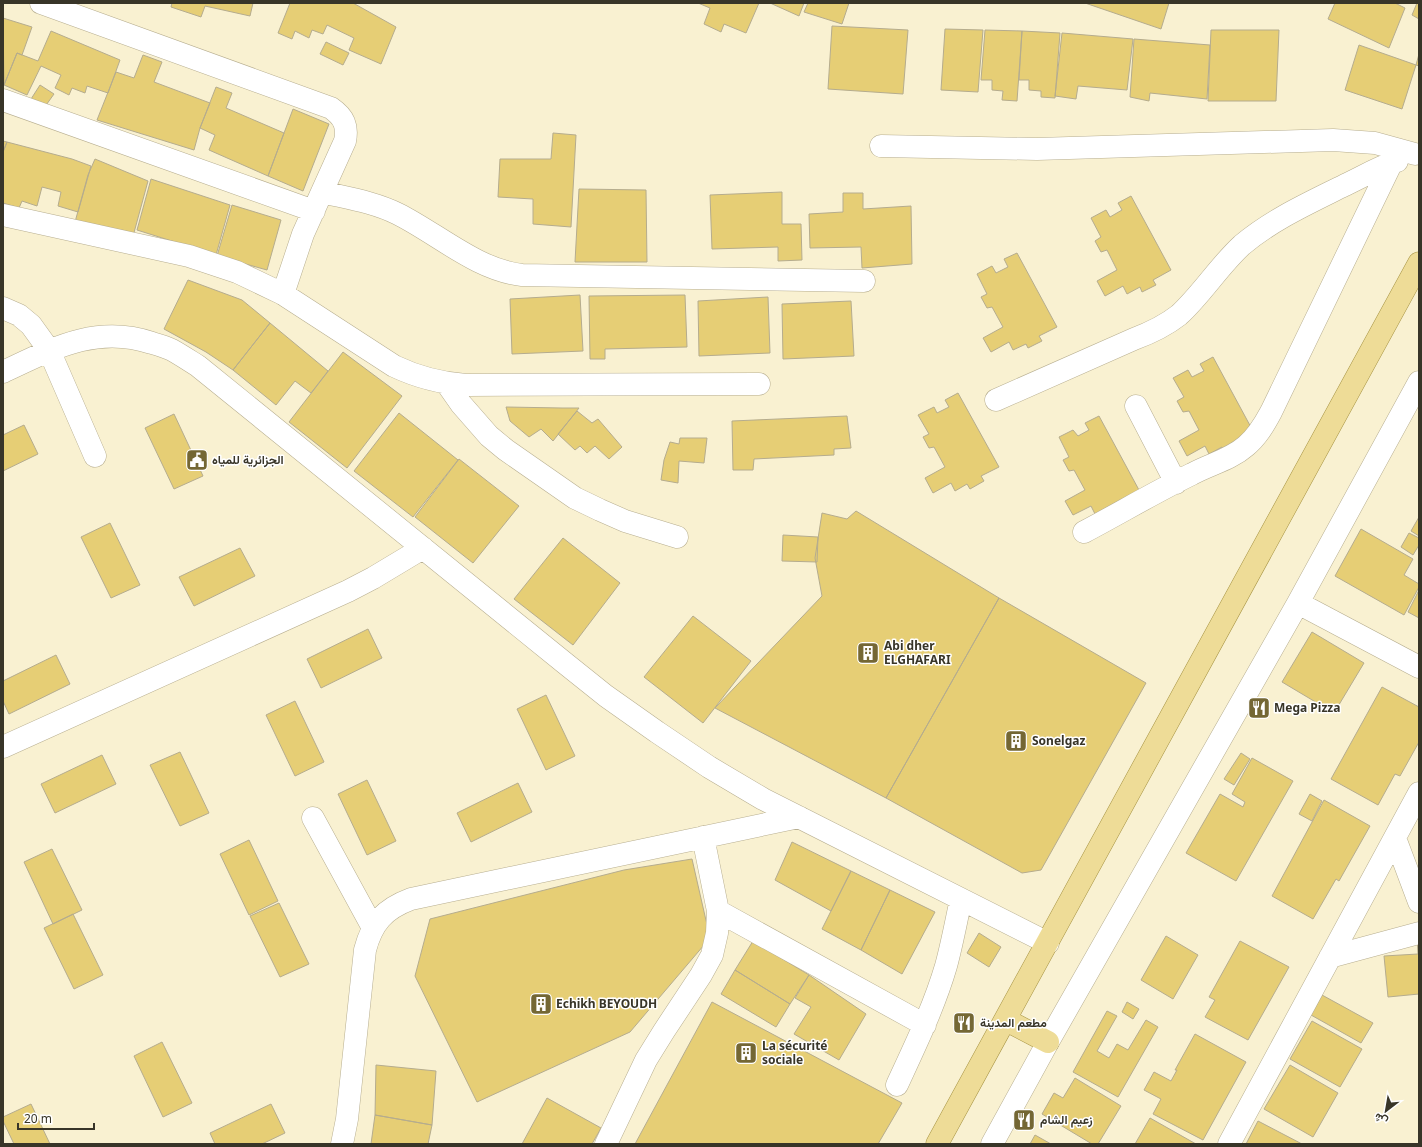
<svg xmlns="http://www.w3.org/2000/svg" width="1422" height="1147" viewBox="0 0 1422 1147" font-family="'Noto Sans',Vazirmatn,sans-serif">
  <rect width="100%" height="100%" fill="#f9f1d1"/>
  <!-- building -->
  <path fill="#e6ce75" stroke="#b5ac8e" d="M 172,3 L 253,3 L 250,16 L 205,6 L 201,17 L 171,7 Z
    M 290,3 L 353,3 L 396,27 L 381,64 L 349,50 L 354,38 L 327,25 L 323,34 L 312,30 L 309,38 L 295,31 L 292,39 L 278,33 Z
    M 698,3 L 759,3 L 746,33 L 724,24 L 721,32 L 704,24 L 710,8 Z
    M 770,3 L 804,3 L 799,16 Z
    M 808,3 L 849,3 L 842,24 L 804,12 Z
    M 1085,3 L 1169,3 L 1161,29 Z
    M 1335,3 L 1395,3 L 1405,8 L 1389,48 L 1328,19 Z
    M 1417,3 L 1419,3 L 1419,19 L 1412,15 Z
    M 3,18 L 32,27 L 22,55 L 17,53 L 4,85 Z
    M 832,26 L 908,30 L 903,94 L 828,89 Z
    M 945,29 L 983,30 L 978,92 L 941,90 Z
    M 985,30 L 1022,31 L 1017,101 L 1002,100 L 1003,91 L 992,90 L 992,80 L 981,80 Z
    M 1211,30 L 1279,30 L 1276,101 L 1208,101 Z
    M 51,31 L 120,60 L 108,93 L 87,86 L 85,93 L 72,88 L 69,95 L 55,88 L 61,75 L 41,66 L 27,95 L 4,85 L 17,53 L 38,61 Z
    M 1022,31 L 1060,33 L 1055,98 L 1041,97 L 1041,91 L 1029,90 L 1029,80 L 1019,80 Z
    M 1062,33 L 1133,39 L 1127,90 L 1078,86 L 1076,99 L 1055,96 Z
    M 1134,39 L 1210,45 L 1207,99 L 1150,93 L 1149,101 L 1130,97 Z
    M 326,42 L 349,53 L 343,65 L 320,54 Z
    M 1359,45 L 1416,65 L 1402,109 L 1345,90 Z
    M 1419,54 L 1419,66 L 1416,65 Z
    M 143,55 L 162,62 L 154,82 L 210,103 L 200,128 L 194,150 L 97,120 L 116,72 L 134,78 Z
    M 40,85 L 54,94 L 44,108 L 31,99 Z
    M 216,87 L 232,93 L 226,108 L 284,133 L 268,176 L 209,150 L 215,135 L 200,128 Z
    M 293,109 L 329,124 L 303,191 L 268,176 Z
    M 553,133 L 576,135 L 571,227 L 533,224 L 533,199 L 498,197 L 500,159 L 551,159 Z
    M 3,141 L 7,142 L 3,152 Z
    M 7,142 L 72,159 L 91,166 L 78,212 L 58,206 L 61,192 L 42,187 L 37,206 L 22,201 L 19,208 L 3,203 L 3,152 Z
    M 95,159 L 148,181 L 132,240 L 75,222 L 88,175 Z
    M 151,179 L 230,205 L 216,255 L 137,230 Z
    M 579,189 L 646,190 L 647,262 L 575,262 Z
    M 782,192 L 782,224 L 801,224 L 802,260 L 778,261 L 778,247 L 712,249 L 710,195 Z
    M 843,193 L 863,193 L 863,209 L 911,206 L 912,264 L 862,268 L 861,247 L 810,248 L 809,214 L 843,212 Z
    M 1131,196 L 1171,270 L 1153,280 L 1156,285 L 1142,292 L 1140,287 L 1127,294 L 1123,286 L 1105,296 L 1097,281 L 1117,270 L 1107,250 L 1101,252 L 1095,241 L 1101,237 L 1091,218 L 1106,210 L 1110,217 L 1122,210 L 1118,203 Z
    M 232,205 L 281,220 L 267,270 L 217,256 Z
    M 1017,253 L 1057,327 L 1039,336 L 1042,341 L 1028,348 L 1026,344 L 1013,350 L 1009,342 L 991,352 L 983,338 L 1003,327 L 992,307 L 987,308 L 981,297 L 987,294 L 977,274 L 992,266 L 996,273 L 1008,267 L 1004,259 Z
    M 188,280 L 242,300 L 270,323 L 233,370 L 206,352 L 164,329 Z
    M 580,295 L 583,351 L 512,354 L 510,299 Z
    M 685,295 L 687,347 L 605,349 L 605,359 L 590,359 L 589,296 Z
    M 768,297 L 770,353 L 699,356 L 698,301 Z
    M 851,301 L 854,356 L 783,359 L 782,304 Z
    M 270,323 L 328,371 L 311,393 L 295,381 L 276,405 L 233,370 Z
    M 343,352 L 402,396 L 347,468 L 289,422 Z
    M 1213,357 L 1253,431 L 1236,440 L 1238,445 L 1224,452 L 1222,447 L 1209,454 L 1205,446 L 1187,456 L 1179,441 L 1199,430 L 1189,411 L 1183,412 L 1177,401 L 1184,397 L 1173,378 L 1188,370 L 1192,377 L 1204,371 L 1200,364 Z
    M 958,393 L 999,467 L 981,476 L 984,481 L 970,489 L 967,484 L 955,491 L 951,483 L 933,493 L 925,478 L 945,467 L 934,447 L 929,448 L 923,437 L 929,434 L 918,415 L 934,407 L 937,413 L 949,407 L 945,400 Z
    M 506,407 L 562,408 L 579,408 L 553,441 L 541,429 L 529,437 L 510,421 Z
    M 577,411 L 592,423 L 598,419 L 622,447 L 609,459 L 595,446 L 587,453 L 580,446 L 575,450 L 558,434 Z
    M 399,413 L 458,460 L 413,517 L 354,471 Z
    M 174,414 L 203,476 L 174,489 L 145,428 Z
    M 847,416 L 851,448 L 834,449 L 834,455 L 754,459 L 753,470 L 733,470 L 732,421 Z
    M 1099,416 L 1139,490 L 1095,514 L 1091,506 L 1073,515 L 1065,501 L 1085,490 L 1074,470 L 1069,471 L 1063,460 L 1069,457 L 1059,437 L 1073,430 L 1078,436 L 1089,430 L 1085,423 Z
    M 24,425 L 38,454 L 3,471 L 3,435 Z
    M 680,438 L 707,438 L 704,463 L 679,461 L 678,483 L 661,480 L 664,460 L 670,442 L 679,444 Z
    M 459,459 L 519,506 L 473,563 L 415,517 Z
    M 856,511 L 999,598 L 886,798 L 715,708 L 822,596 L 815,558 L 822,513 L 847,519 Z
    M 1419,517 L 1419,536 L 1411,531 Z
    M 110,523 L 140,585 L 111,598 L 81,537 Z
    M 1361,529 L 1413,559 L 1404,575 L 1419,584 L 1419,587 L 1404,615 L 1335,576 Z
    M 1409,533 L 1419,538 L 1419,545 L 1413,555 L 1401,547 Z
    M 783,535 L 818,537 L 817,562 L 782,561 Z
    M 563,538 L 620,583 L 573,645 L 514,599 Z
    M 240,548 L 255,576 L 194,606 L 179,577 Z
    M 1419,590 L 1419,618 L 1408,612 Z
    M 999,598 L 1146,683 L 1041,870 L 1022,873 L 886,798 Z
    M 693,616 L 751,661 L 703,723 L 644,677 Z
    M 368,629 L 382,658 L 321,688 L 307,659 Z
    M 1312,632 L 1364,663 L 1334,713 L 1282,682 Z
    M 56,655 L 70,684 L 9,714 L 3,701 L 3,681 Z
    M 1382,687 L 1419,707 L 1419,742 L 1400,776 L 1395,774 L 1378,805 L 1331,779 Z
    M 546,695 L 575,756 L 546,770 L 517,709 Z
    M 295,701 L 324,762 L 295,776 L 266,715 Z
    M 180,752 L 209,813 L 180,826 L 150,765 Z
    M 1241,753 L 1250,759 L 1234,785 L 1224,779 Z
    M 102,755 L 116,784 L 55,813 L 41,784 Z
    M 1252,758 L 1293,781 L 1236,881 L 1186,853 L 1220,794 L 1243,807 L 1245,802 L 1232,794 Z
    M 367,780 L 396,841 L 367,855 L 338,794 Z
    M 518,783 L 532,812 L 471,842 L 457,813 Z
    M 1310,794 L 1322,801 L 1312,821 L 1299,814 Z
    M 1324,800 L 1370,826 L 1339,881 L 1336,879 L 1313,919 L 1272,896 Z
    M 249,840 L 278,901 L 249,915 L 220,854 Z
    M 792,842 L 851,871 L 831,911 L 775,880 Z
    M 52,849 L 82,910 L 53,924 L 24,862 Z
    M 692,859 L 710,938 L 630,1032 L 477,1102 L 415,976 L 430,919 L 624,870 Z
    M 851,871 L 890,890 L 861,950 L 822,929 Z
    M 890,890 L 935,912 L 902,974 L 861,950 Z
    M 279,903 L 309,964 L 280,977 L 250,916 Z
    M 73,914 L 103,975 L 74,989 L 44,928 Z
    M 979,933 L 1001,947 L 989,967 L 967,953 Z
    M 1417,935 L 1419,935 L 1419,994 L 1388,997 L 1384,956 L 1418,954 Z
    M 1166,936 L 1198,955 L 1173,999 L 1141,980 Z
    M 753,941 L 809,975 L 790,1004 L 735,970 Z
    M 1240,941 L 1289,967 L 1248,1040 L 1205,1017 L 1215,1000 L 1209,997 Z
    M 735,970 L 790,1004 L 776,1027 L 721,994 Z
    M 809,975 L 866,1014 L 839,1060 L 794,1034 L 811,1007 L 795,998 Z
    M 1322,995 L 1373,1023 L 1361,1043 L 1311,1015 Z
    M 712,1002 L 902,1103 L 878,1144 L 635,1144 Z
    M 1127,1002 L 1139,1009 L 1133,1019 L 1122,1012 Z
    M 1107,1011 L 1117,1016 L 1097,1051 L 1109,1058 L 1117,1044 L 1128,1050 L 1146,1020 L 1158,1027 L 1118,1097 L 1073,1072 Z
    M 1312,1021 L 1362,1049 L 1340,1087 L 1290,1059 Z
    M 1195,1034 L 1246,1062 L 1203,1140 L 1153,1114 L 1161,1099 L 1144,1090 L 1154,1072 L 1171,1081 L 1177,1070 L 1175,1070 Z
    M 162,1042 L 192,1103 L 163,1117 L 134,1056 Z
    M 376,1065 L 436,1071 L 432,1125 L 375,1115 Z
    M 1290,1065 L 1338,1093 L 1313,1137 L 1264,1109 Z
    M 1075,1078 L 1121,1106 L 1098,1144 L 1092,1144 L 1042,1114 L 1054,1093 L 1063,1098 Z
    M 547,1098 L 601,1128 L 592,1144 L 522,1144 Z
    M 31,1104 L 50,1144 L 14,1144 L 3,1121 L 3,1117 Z
    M 271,1104 L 285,1133 L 262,1144 L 215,1144 L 210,1133 Z
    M 375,1115 L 432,1125 L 428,1144 L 371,1144 Z
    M 1150,1118 L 1196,1144 L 1135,1144 Z
    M 1258,1121 L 1302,1144 L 1246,1144 Z
    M 1035,1135 L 1051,1144 L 1030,1144 Z"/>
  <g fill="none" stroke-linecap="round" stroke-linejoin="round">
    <!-- minor casing -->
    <g stroke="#b7ae90" stroke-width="23">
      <path id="minor" d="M 41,3 L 331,108 C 344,117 348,126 345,141 L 303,234 L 283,294
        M 3,100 L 314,211
        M 881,146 L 1037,149 L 1333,140 L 1375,143 L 1415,154
        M 322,192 C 347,198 374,202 398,214 C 438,234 477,270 522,275 L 864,281
        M 3,215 L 189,256 L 237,272 L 283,294 L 394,366 C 417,377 440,383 466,385 L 759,384
        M 3,308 L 19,315 L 31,325 L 49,350 L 95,456
        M 3,372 C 52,349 96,324 152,343 C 159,345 166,347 172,350 C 181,355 190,361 198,366 L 566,664 L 606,696 L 657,732 L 709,767 L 763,799 L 1048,943
        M 447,384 L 461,404 L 489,436 L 506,450 L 575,498 L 600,510 L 625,521 L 677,537
        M 996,400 L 1134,339 C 1150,333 1165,326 1179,315 C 1202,294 1219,266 1242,245 C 1273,219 1309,203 1345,185 C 1362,177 1379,167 1397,161
        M 1136,406 L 1176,483
        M 1084,532 C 1120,513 1155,492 1192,474 C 1210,464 1230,460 1246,446 C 1257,437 1264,425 1271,412 L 1392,162
        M 1298,603 L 1419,667
        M 3,747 L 348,591 L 373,578 L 423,548
        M 313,818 L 373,928
        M 1395,838 L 1419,902
        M 718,911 L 925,1025
        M 1330,957 L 1419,933
        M 897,1085 C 915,1046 934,1007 946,966 C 952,944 956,922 961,899
        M 342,1144 L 347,1119 L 365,950 C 372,923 384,909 411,899 L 799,817
        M 606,1144 L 646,1060 L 664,1031 L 701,975 L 712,955 L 717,933 L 718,911 L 703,837
        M 992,1144 L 1048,1042 L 1298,603 L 1419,382
        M 1229,1144 L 1419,793"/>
    </g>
    <!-- major casing -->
    <g stroke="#a69343" stroke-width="23">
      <path id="major" d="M 1006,1020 L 1048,1042
        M 937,1144 L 1419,263"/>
    </g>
    <!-- minor -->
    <use href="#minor" stroke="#fff" stroke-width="22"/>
    <!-- major -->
    <use href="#major" stroke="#eedc97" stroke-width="22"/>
  </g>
  <!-- icons -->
  <defs>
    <g id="civic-square" transform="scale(1.15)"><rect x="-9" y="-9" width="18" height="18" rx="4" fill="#746734" stroke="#fff"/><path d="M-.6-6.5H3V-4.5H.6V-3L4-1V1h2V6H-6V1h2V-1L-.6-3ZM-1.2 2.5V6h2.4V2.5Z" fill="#fff"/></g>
    <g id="building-square" transform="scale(1.15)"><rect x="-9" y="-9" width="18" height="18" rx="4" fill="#746734" stroke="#fff"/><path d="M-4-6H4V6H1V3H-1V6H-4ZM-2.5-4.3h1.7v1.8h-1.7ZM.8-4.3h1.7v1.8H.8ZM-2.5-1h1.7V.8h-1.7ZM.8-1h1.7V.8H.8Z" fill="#fff"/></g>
    <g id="restaurant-square" transform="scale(1.15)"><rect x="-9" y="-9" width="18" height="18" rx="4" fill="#746734" stroke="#fff"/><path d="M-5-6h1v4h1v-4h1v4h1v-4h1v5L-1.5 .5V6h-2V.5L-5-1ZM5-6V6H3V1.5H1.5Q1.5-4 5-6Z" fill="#fff"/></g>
  </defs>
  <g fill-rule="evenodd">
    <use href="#civic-square" x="197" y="460"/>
    <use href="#building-square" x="868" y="653"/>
    <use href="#restaurant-square" x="1259" y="708"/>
    <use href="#building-square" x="1016" y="741"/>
    <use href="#building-square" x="541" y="1004"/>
    <use href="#restaurant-square" x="964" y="1023"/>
    <use href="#building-square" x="746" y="1053"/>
    <use href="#restaurant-square" x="1024" y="1120"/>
  </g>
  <g text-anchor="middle" stroke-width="3" stroke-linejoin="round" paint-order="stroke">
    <!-- poi labels -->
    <g font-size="12" font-weight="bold" fill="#383528" stroke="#fff" text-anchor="start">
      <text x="212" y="464">الجزائرية للمياه</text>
      <text x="884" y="650">Abi dher<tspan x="884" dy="14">ELGHAFARI</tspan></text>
      <text x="1274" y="712">Mega Pizza</text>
      <text x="1032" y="745">Sonelgaz</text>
      <text x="556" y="1008">Echikh BEYOUDH</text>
      <text x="980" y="1027">مطعم المدينة</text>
      <text x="762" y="1050">La sécurité<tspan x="762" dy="14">sociale</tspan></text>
      <text x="1040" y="1124">زعيم الشام</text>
    </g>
  </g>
  <!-- border -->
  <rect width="1422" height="1147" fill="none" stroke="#383528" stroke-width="8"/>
  <!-- north arrow -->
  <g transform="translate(1386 1111) rotate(211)" stroke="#ffffff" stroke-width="3" paint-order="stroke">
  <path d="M0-3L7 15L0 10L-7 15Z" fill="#383528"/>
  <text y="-6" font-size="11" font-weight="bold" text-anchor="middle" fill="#383528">ش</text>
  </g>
  <!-- scale -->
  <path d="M18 1123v6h76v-6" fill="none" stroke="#383528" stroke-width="2"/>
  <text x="24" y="1123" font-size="12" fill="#383528" stroke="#ffffff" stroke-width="3" paint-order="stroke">20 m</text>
</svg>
